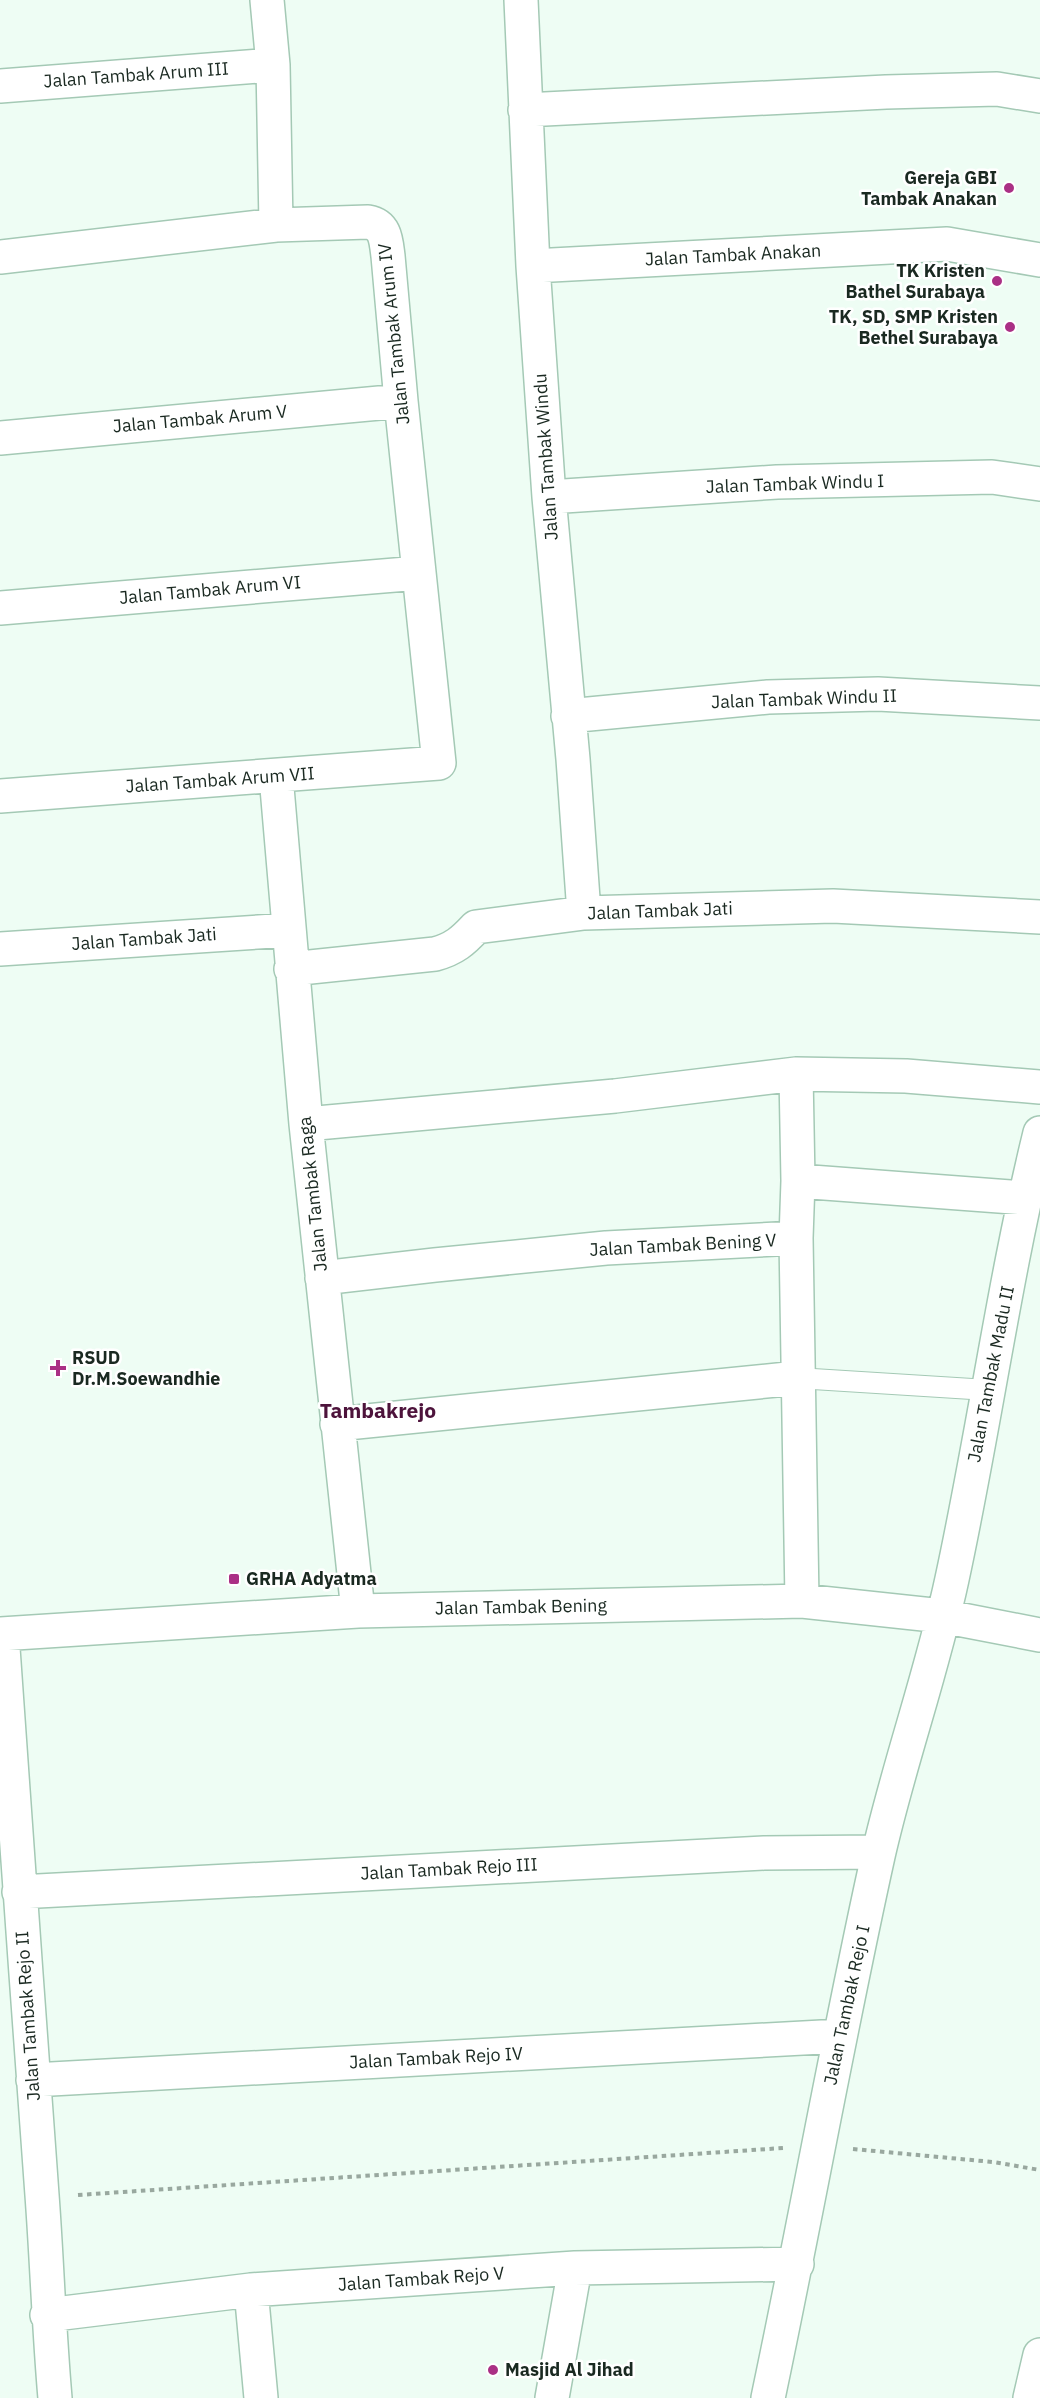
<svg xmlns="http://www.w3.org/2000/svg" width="1040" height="2398" viewBox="0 0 1040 2398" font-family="'IBM Plex Sans',sans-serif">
  <rect width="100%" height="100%" fill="#eefdf4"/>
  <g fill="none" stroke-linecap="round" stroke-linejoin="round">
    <!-- service casing -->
    <g stroke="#a4c9b5" stroke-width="22">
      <path id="service" d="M 797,1378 L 988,1390"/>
    </g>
    <!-- minor casing -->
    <g stroke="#a4c9b5" stroke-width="36">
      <path id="minor" d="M 267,0 L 273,65 L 276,225
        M 521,0 L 533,266 L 549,497 L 573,759 L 584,913
        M 0,86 L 273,65
        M 525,110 L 886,92 L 997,89 L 1040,96
        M 0,257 L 276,225 L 368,222 C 386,225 386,241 388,256 L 401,401 L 439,763 L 0,796
        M 533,266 L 947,244 L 1040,260
        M 0,438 L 401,401
        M 549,497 L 777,482 L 992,477 L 1040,484
        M 0,608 L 419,573
        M 568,716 L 768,697 L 878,694 L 1040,703
        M 276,776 L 306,1124 L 358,1611
        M 0,949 L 289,930
        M 291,969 L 435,954 C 454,949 463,941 476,927 L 584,913 L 833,906 L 1040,917
        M 796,1074 L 798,1181
        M 306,1124 L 615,1096 L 796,1074 L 906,1076 L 1040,1087
        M 796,1238 L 802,1601
        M 322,1278 L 435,1265 L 606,1248 L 796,1238 L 798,1181 L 1024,1198
        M 337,1424 L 797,1378
        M 0,1634 L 358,1611 L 802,1601 L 942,1616 L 1040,1635
        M 2,1634 C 14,1821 29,2008 42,2195 C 47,2262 49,2330 55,2398
        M 19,1892 L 764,1853 L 879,1852
        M 33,2080 L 840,2036
        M 251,2290 L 261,2398
        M 47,2315 L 251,2290 L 575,2268 L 797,2264
        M 552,2398 L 575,2268
        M 768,2398 C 806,2218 838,2036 878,1856 C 899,1763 932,1673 952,1579 C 984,1431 1004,1280 1040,1133
        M 1030,2398 L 1040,2355"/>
    </g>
    <!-- path -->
    <path stroke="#99a89f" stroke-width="4" stroke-dasharray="4.5 4.5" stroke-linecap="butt" d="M 853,2149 L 993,2162 L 1040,2170
      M 78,2195 L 783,2148"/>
    <!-- service -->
    <use href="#service" stroke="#fff" stroke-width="20"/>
    <!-- minor -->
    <use href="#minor" stroke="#fff" stroke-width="33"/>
  </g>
  <!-- markers -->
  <g fill="#aa3085" stroke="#fff" stroke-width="2">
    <circle cx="1009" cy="188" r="6"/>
    <circle cx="997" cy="281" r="6"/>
    <circle cx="1010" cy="327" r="6"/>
    <path d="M55 1359h6v6h6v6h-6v6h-6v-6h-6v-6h6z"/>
    <rect x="228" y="1573" width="12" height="12" rx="3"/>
    <circle cx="493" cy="2370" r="6"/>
  </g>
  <g text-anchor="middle" stroke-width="5" stroke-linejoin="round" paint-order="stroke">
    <!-- street labels -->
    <g font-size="18" fill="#1a2921" stroke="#fff">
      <text transform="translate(136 75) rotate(-4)" y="6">Jalan Tambak Arum III</text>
      <text transform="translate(733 255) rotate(-3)" y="6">Jalan Tambak Anakan</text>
      <text transform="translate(394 334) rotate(-96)" y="6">Jalan Tambak Arum IV</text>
      <text transform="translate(200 419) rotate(-5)" y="6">Jalan Tambak Arum V</text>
      <text transform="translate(546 457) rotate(-94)" y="6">Jalan Tambak Windu</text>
      <text transform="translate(795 484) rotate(-2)" y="6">Jalan Tambak Windu I</text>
      <text transform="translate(210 590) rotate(-5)" y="6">Jalan Tambak Arum VI</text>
      <text transform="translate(804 699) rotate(-2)" y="6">Jalan Tambak Windu II</text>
      <text transform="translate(220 780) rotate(-4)" y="6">Jalan Tambak Arum VII</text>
      <text transform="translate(660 911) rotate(-2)" y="6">Jalan Tambak Jati</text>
      <text transform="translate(144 939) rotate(-4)" y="6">Jalan Tambak Jati</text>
      <text transform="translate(313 1194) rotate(-96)" y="6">Jalan Tambak Raga</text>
      <text transform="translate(683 1245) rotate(-3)" y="6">Jalan Tambak Bening V</text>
      <text transform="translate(991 1374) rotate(-79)" y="6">Jalan Tambak Madu II</text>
      <text transform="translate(521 1607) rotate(-1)" y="6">Jalan Tambak Bening</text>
      <text transform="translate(449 1869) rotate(-3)" y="6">Jalan Tambak Rejo III</text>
      <text transform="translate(847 2005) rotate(-78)" y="6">Jalan Tambak Rejo I</text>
      <text transform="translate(28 2016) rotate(-94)" y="6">Jalan Tambak Rejo II</text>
      <text transform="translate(436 2058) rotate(-3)" y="6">Jalan Tambak Rejo IV</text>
      <text transform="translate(421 2279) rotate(-4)" y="6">Jalan Tambak Rejo V</text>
    </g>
    <!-- poi labels -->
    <g font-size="18" font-weight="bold" fill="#1a2921" stroke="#fff" text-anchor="end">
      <text x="997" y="184">Gereja GBI<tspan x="997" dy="21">Tambak Anakan</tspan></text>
      <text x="985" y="277">TK Kristen<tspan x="985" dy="21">Bathel Surabaya</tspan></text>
      <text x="998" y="323">TK, SD, SMP Kristen<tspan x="998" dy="21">Bethel Surabaya</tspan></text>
      <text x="72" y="1364" text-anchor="start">RSUD<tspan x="72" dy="21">Dr.M.Soewandhie</tspan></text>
      <text x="246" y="1585" text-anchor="start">GRHA Adyatma</text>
      <text x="505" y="2376" text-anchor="start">Masjid Al Jihad</text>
    </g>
    <!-- quarter labels -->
    <g font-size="21" font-weight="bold" fill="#4d133b" stroke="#fff">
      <text x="378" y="1418">Tambakrejo</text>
    </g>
  </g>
</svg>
